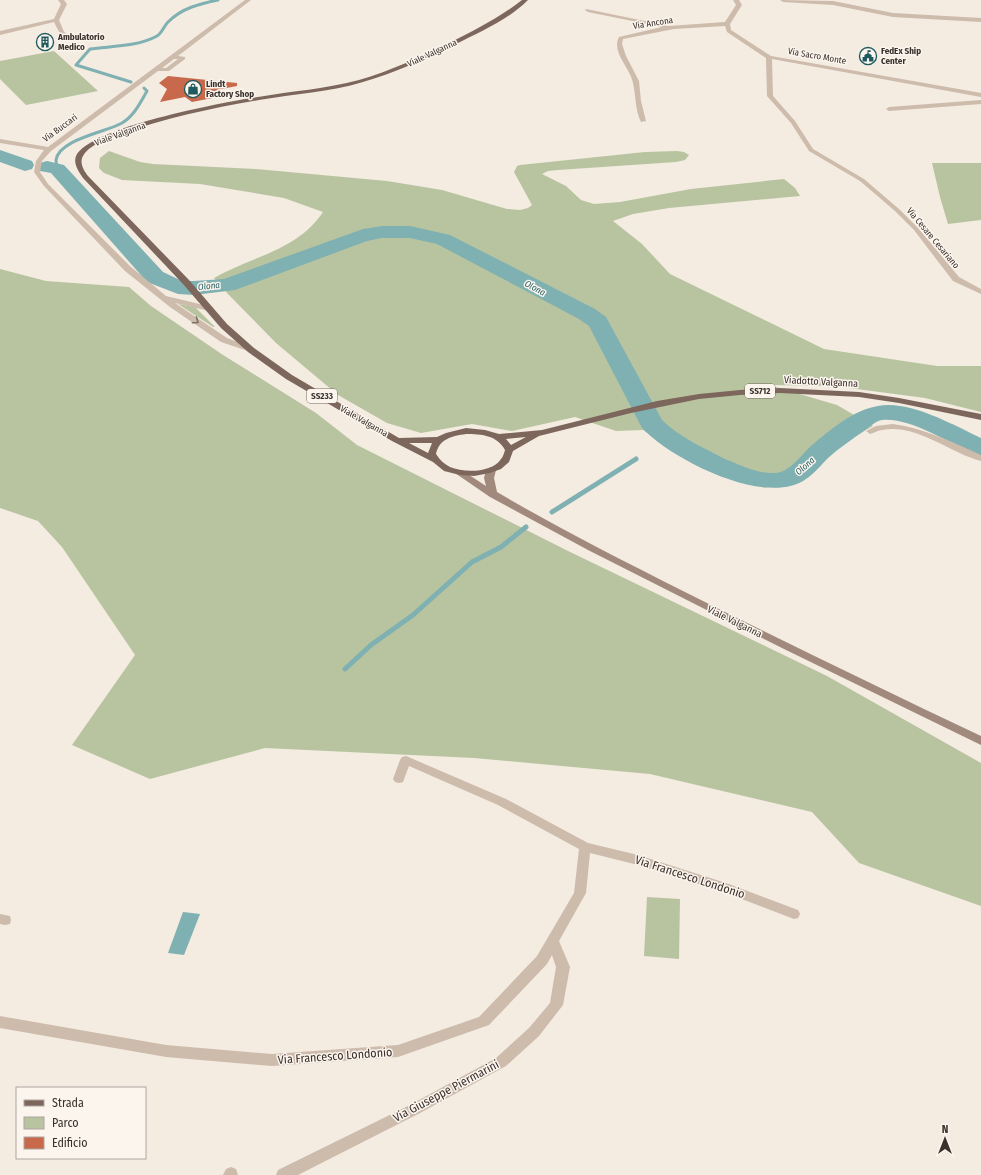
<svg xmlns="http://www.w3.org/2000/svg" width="981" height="1175" viewBox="0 0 981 1175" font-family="'Fira Sans Condensed',sans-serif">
  <rect width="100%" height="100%" fill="#f4ebe1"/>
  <!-- green -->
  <path fill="#b8c4a0" d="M 54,51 L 98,91 L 26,105 L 0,79 L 0,61 Z
    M 109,151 L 140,162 L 153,164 L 256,169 L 387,181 L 442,190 L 507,209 L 520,210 L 528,208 L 532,205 L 514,172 L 517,166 L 520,165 L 645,152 L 677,151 L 684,152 L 689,155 L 685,160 L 676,162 L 558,170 L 548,171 L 542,174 L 566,186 L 581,200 L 594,204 L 620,202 L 691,189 L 784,179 L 795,188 L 800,196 L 669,208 L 633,214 L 613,221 L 642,244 L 670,274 L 824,349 L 937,366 L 981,366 L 981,412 L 925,398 L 834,386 L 769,385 L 837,405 L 873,426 L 849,439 L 809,471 L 765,488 L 708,470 L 643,430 L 616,431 L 575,417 L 512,431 L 472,424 L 421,433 L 387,423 L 338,395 L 276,343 L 228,294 L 214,278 C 252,256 297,251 323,212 L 284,198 L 200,184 L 122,180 L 104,173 L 99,168 L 100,158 Z
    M 932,163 L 981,163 L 981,220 L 948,224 L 940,197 Z
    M 0,269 L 46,281 L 129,287 L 151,306 L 223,355 L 316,413 L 357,445 L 566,550 L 827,676 L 981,763 L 981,906 L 859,863 L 812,812 L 650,774 L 474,758 L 265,748 L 150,779 L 72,745 L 135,655 L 62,547 L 38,521 L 0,508 Z
    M 178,304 L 195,307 L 215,327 L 213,327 Z
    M 647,897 L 680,899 L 679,959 L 644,956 Z"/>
  <!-- water -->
  <path fill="#7fb0b2" d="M 183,912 L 200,914 L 184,955 L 168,953 Z"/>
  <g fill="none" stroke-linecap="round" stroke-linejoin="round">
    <!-- stream-far1 -->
    <path stroke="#7fb0b2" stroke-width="3" d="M 131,82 L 76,65 L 90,49 C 111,46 137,47 157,36 C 162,33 164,26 168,22 C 182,8 199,4 218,0
      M 57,169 C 57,166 56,162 56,160 C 59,139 107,132 122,123 C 134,116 140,103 147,91 L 144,88"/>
    <!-- stream -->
    <path stroke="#7fb0b2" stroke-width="5" d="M 552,512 L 636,459
      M 345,669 L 371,645 L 413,615 L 472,562 L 501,547 L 526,527"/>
    <!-- river -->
    <path fill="#7fb0b2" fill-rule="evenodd" d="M 0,150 L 32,161 L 34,165 L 32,169 L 25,171 L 0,162 Z
      M 47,161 L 64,165 L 163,272 L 182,281 L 194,281 L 224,279 L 363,229 L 382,226 L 410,226 L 450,235 L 595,309 L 606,317 L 662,420 C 679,437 702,447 723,458 C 740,465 757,474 775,473 C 790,472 801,455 811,446 C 830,430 853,410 878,406 C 910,400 953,425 981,438 L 981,456 L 972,453 C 948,442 909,417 882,420 C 876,421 869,427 864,431 C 851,440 839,448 828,458 C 821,465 814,474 806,479 C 766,508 671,459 642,428 L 589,326 L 579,319 L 437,244 L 410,238 L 382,238 L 367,241 L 235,290 L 194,295 L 178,294 L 147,282 L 51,173 L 40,171 L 38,167 L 40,163 Z"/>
  </g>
  <!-- building -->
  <path fill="#c8694b" d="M 168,76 L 237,83 L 237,86 L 216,90 L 223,96 L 192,102 L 185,97 L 160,102 L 167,89 L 159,83 Z"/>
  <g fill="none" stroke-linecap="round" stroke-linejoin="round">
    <!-- minor -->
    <path fill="#cdbbac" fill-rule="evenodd" d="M 58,0 L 64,0 L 67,4 L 59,20 L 64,32 L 74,38 L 74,40 C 63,40 58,31 54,22 L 0,35 L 0,31 L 54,19 L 61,4 Z
      M 245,0 L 251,0 L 178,56 L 185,57 L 185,59 L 169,71 L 158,71 L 51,151 L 42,161 L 40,172 L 48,184 L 131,267 L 166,296 L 212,307 L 213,309 L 209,311 L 175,303 L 227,338 L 254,348 L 254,352 L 251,352 L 221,342 L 170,307 L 125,271 L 44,186 L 34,172 L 36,161 L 44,150 L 0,143 L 0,139 L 48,147 ZM 174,59 L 178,59 L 166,68 L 162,68 Z
      M 733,0 L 739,0 L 742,5 L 730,24 L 731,30 L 771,56 L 981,93 L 981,97 L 772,59 L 773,96 L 795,121 L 813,149 L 864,179 L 899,209 L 918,228 L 959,277 L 981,289 L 981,294 L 953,281 L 914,230 L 895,211 L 860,181 L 809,151 L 791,123 L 767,96 L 766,58 L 727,32 L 725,26 L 674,29 L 623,39 L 622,44 L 626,56 L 639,81 L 641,101 L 646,121 L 641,122 C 635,110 636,96 633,83 C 630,67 611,53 619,37 L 662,27 L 588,12 L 585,10 L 586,9 L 669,26 L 725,22 L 736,5 Z
      M 780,0 L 833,1 L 893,13 L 981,18 L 981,22 L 893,17 L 833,5 L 783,2 Z
      M 981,100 L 981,104 L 889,111 L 886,109 L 889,107 Z
      M 893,424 C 924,428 952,442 981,455 L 981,461 C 950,453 916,423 882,430 C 878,430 874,433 870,434 L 866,431 L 876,426 Z
      M 406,756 L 506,799 L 588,843 L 638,855 L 726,883 L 798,910 L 800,914 L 798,918 L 794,919 L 718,890 L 638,865 L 590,853 L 586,893 L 559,941 L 570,967 L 563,1005 L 539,1036 L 506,1066 L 420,1113 L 298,1175 L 276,1175 L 278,1170 L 410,1105 L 496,1058 L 529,1028 L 550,1003 L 556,967 L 552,955 L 547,964 L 489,1025 L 398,1057 L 272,1066 L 166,1057 L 0,1028 L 0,1016 L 166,1045 L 272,1054 L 398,1045 L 479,1017 L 537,956 L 574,893 L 579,849 L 498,805 L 409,766 L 403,782 L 399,783 L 395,782 L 393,779 L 400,760 L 402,757 Z
      M 0,914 L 10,916 L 11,920 L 10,924 L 5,925 L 0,924 Z
      M 231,1167 L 236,1169 L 238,1175 L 223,1175 L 226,1169 Z"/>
    <!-- secondary -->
    <path fill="#a18a7d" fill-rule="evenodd" d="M 491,467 L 496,470 L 494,478 L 497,492 C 556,527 618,558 679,589 C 779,639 880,688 981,736 L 981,745 L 784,649 L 588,550 L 490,497 L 455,473 L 460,470 L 463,471 L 486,486 L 484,478 L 486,470 Z"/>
    <!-- primary -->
    <path fill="#7d675c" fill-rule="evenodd" d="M 522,0 L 528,0 C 508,20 480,32 456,44 C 426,58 395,73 363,82 C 330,92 294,94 259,100 C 213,108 165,118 121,134 C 109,138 90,144 83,156 C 79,163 84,171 88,176 L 189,280 L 227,324 L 254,348 L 292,375 L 399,438 L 437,437 L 446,433 L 466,428 L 485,430 L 499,434 L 542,430 L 657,401 L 699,394 L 740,390 L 780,388 L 859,392 L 899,398 L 981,414 L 981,420 L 899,403 L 859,397 L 780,393 L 740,395 L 699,399 L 631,413 L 539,436 L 513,451 L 509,462 L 501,469 L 490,473 L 474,476 L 460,475 L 444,471 L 433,462 L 392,441 L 286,379 L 248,352 L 221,328 L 183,284 L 83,178 C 79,172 73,164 76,156 C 90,127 225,102 258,97 C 292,91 326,89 359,80 C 390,71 420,57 449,43 C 475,30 499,18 522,0 ZM 466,434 C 481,434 497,435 505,450 C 504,453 503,457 501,459 C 492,473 464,473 450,467 C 444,464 440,460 436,454 C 439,439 452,436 466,434 ZM 526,437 L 511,445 L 506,439 ZM 409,443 L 432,443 L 428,453 Z"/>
  </g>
  <!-- one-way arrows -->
  <defs><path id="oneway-chevron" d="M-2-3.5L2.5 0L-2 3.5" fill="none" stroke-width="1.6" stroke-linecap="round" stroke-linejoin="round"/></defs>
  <use stroke="#7d6f65" href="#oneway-chevron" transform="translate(196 321) rotate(35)"/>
  <!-- icons -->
  <defs>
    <g id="building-ring" transform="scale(0.9)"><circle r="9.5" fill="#fbf5ee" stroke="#1f5a5e" stroke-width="1.5"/><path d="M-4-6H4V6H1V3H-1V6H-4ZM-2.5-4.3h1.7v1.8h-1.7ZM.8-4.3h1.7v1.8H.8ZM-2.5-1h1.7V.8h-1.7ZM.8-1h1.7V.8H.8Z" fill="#1f5a5e"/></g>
    <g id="civic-ring" transform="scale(0.9)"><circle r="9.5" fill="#fbf5ee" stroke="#1f5a5e" stroke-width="1.5"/><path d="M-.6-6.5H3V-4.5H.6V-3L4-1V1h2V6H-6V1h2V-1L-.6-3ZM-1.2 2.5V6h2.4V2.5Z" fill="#1f5a5e"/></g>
    <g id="shop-ring" transform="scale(0.9)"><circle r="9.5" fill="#fbf5ee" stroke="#1f5a5e" stroke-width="1.5"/><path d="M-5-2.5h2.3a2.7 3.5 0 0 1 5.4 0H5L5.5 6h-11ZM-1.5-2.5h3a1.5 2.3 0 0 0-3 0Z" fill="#1f5a5e"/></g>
  </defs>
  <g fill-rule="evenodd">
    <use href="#building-ring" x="45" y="42"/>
    <use href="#civic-ring" x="868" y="56"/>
    <use href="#shop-ring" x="193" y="89"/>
  </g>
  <g text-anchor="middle" stroke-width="3" stroke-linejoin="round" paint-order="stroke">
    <!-- far-street labels -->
    <g font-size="9" fill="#3b302b" stroke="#fbf5ee">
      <text transform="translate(653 23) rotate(-9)" y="3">Via Ancona</text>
      <text transform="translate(432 53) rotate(-25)" y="3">Viale Valganna</text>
      <text transform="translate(817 56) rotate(10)" y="3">Via Sacro Monte</text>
      <text transform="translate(60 128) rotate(-36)" y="3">Via Buccari</text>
      <text transform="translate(120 134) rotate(-20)" y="3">Viale Valganna</text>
      <text transform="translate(933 238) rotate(50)" y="3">Via Cesare Cesariano</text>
      <text transform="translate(364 421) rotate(30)" y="3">Viale Valganna</text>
    </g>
    <!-- far-poi labels -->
    <g font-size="9" font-weight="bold" fill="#3b302b" stroke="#fbf5ee" text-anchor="start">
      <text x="58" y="40">Ambulatorio<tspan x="58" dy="10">Medico</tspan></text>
      <text x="881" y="54">FedEx Ship<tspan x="881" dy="10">Center</tspan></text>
      <text x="206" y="87">Lindt<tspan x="206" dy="10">Factory Shop</tspan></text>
    </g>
    <!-- far-water labels -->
    <g font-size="9" font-style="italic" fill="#1f5a5e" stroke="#fbf5ee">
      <text transform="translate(209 286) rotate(-6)" y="3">Olona</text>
      <text transform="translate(535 288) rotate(28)" y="3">Olona</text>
      <text transform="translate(805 466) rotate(-42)" y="3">Olona</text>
    </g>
    <!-- shield labels -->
    <g fill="#fbf5ee" stroke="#756b66" stroke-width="1">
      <rect x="745" y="384" width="30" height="14" rx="3"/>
      <rect x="307" y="389" width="30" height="14" rx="3"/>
    </g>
    <g font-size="9" font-weight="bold" fill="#3b302b">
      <text x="760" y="394">SS712</text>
      <text x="322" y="399">SS233</text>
    </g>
    <!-- street labels -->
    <g font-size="10" fill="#3b302b" stroke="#fbf5ee">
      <text transform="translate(821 381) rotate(3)" y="4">Viadotto Valganna</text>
      <text transform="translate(735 621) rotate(26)" y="4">Viale Valganna</text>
    </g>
    <!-- near-street labels -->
    <g font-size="12" fill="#3b302b" stroke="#fbf5ee">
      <text transform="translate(690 877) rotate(18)" y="4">Via Francesco Londonio</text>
      <text transform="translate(335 1056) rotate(-4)" y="4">Via Francesco Londonio</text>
      <text transform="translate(446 1091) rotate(-28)" y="4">Via Giuseppe Piermarini</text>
    </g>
  </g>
  <!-- legend -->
  <rect x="16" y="1087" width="130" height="72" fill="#fbf5ee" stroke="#aea6a0"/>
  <rect x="24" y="1100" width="20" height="6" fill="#7d675c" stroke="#aea6a0"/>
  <text x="52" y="1107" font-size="12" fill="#3b302b">Strada</text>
  <rect x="24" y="1117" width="20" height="12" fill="#b8c4a0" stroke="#aea6a0"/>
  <text x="52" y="1127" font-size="12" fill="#3b302b">Parco</text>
  <rect x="24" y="1137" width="20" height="12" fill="#c8694b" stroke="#aea6a0"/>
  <text x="52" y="1147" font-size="12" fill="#3b302b">Edificio</text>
  <!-- north arrow -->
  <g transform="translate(945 1139)" stroke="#fbf5ee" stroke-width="3" paint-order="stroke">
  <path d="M0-3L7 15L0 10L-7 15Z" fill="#3b302b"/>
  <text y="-6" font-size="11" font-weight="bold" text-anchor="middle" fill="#3b302b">N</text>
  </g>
</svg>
